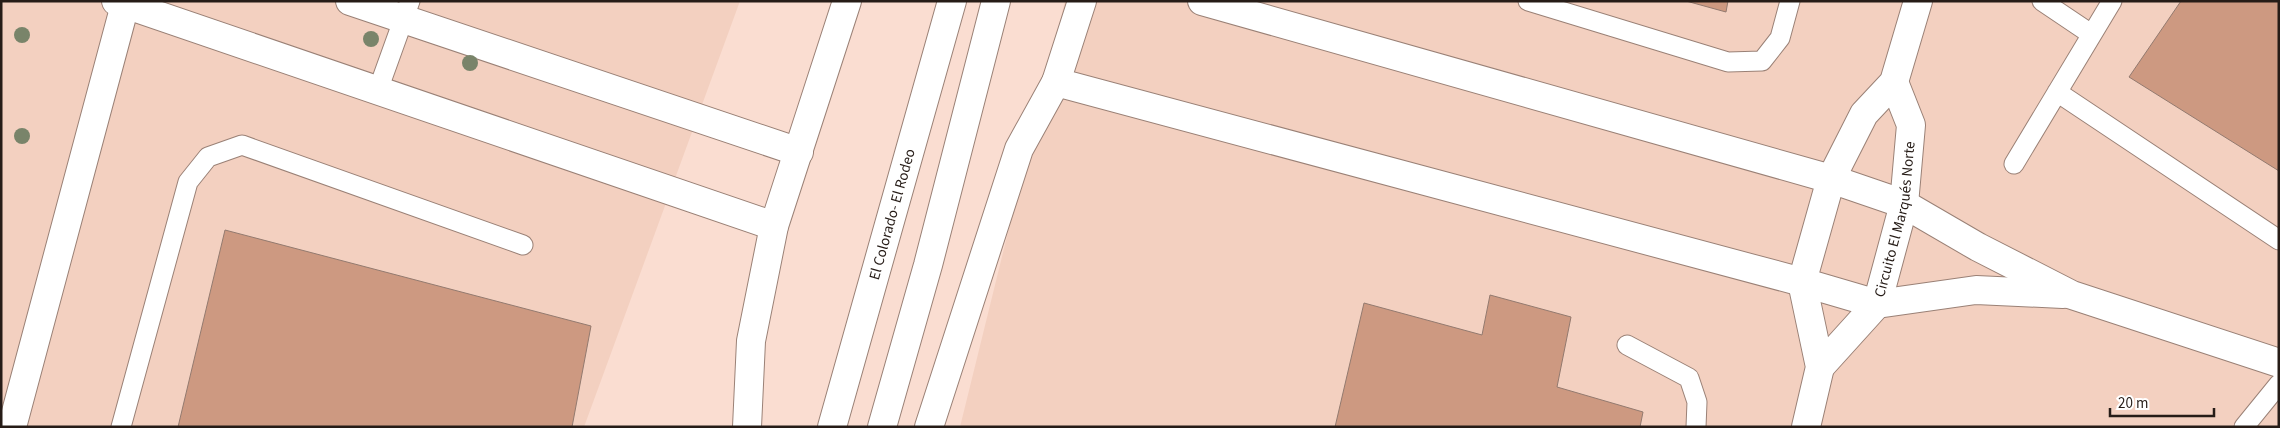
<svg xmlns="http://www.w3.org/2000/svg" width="2280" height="428" viewBox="0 0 2280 428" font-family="'Source Sans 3',sans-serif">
  <rect width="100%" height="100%" fill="#faddd1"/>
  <!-- built -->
  <path fill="#f3d0c0" d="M 1,1 L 740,1 L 584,427 L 1,427 Z
    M 1065,1 L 2279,1 L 2279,427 L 960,427 Z"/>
  <!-- building -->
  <path fill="#cd9981" stroke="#937a6f" d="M 1686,1 L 1728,1 L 1726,12 Z
    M 2181,1 L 2279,1 L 2279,171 L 2129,77 Z
    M 225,230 L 591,326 L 572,427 L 178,427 Z
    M 1490,295 L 1571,317 L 1557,387 L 1643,412 L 1640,427 L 1335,427 L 1364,303 L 1482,335 Z"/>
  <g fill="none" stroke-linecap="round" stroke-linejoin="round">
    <!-- service casing -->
    <g stroke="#9a8176" stroke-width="21">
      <path id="service" d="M 1528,1 L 1728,62 L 1762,61 L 1780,38 L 1790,1
        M 2042,1 L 2091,34
        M 378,90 L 410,1
        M 2057,92 L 2279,240
        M 2014,164 L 2112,1
        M 1627,345 L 1689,378 L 1697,402 L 1696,427
        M 121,427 L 188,182 L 208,157 L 242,145 L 523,245
        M 2244,427 L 2279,384"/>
    </g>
    <!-- minor casing -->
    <g stroke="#9a8176" stroke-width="30">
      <g id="minor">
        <path d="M 116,1 L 774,226"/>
        <path d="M 350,1 L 799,152"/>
        <path d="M 1202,1 L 1831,179 L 1904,204 L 1978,247 L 2072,295 L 2279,363"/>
        <path d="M 1056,82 L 1802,282 L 1877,304 L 1976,290 L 2063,294"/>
        <path id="s1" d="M 1820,367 L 1877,304 L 1904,204 L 1911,125 L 1894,82"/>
        <path d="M 12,427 L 126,1"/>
        <path d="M 1806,427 L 1820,367 L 1802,282 L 1831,179 L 1864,114 L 1894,82 L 1918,1"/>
      </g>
    </g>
    <!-- secondary casing -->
    <g stroke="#9a8176" stroke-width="30">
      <g id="secondary">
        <path d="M 747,427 L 751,341 L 774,226 L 847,1"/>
        <path id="s2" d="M 832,427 L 952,1"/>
        <path d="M 882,427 L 928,265 L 996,1"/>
        <path d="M 929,427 L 1019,149 L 1056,82 L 1082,1"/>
      </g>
    </g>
    <!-- service -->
    <use href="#service" stroke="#fff" stroke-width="19"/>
    <!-- minor -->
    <use href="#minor" stroke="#fff" stroke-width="28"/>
    <!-- secondary -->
    <use href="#secondary" stroke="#fff" stroke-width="28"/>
  </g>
  <!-- trees -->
  <g fill="#79846a">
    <circle cx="22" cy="35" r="8"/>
    <circle cx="371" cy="39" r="8"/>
    <circle cx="470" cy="63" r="8"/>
    <circle cx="22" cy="136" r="8"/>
  </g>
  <g text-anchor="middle" stroke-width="4" stroke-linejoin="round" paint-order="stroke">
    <!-- street labels -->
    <g font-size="15" fill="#261c17" stroke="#fff">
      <text dy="5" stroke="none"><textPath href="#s2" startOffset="221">El Colorado- El Rodeo</textPath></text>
      <text dy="5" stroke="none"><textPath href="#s1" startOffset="172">Circuito El Marqués Norte</textPath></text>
    </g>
  </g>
  <!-- border -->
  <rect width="2280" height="428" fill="none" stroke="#261c17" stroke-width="5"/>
  <!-- scale -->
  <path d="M2110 408v8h104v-8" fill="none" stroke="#261c17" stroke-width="2.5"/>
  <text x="2118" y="408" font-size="15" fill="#261c17" stroke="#ffffff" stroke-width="4" paint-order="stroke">20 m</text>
</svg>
